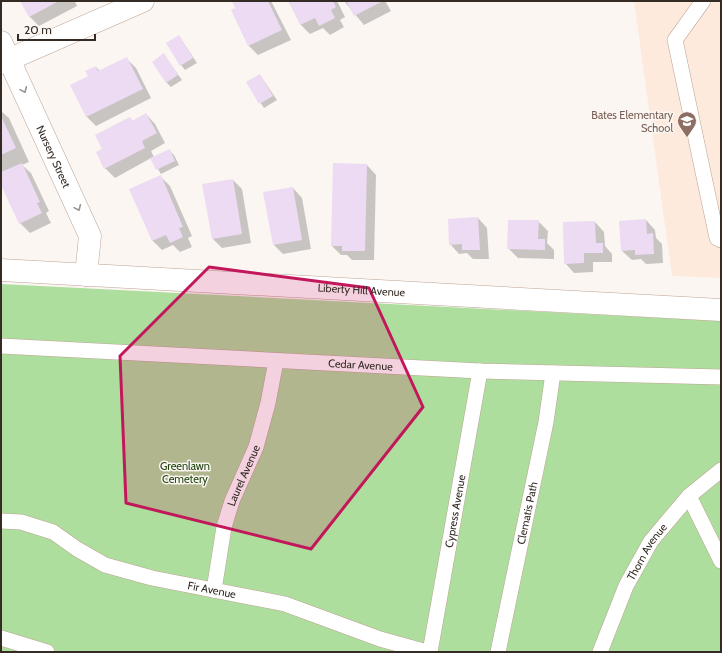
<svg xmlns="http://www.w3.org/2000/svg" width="722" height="653" viewBox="0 0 722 653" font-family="Cabin,sans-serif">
  <rect width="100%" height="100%" fill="#fbf6f2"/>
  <!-- built -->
  <path fill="#feeadd" d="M 634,1 L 721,1 L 721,278 L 672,276 Z"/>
  <!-- green -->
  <path fill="#adde9d" d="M 1,284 L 721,321 L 721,652 L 1,652 Z"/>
  <!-- shadow -->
  <path fill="#0003" d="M 22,1 L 75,1 L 77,6 L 39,26 L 29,16 Z
    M 236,1 L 271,1 L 291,40 L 258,55 L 249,46 Z
    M 291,1 L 337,1 L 345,17 L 340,20 L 344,27 L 330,35 L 323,28 L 310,34 L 301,25 L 289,2 Z
    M 344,1 L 385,1 L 391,11 L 364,25 Z
    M 179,36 L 197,63 L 185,70 L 181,65 Z
    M 164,55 L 182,80 L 171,87 L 166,82 Z
    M 127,59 L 136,68 L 151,98 L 96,126 L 86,116 L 89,77 L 96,67 L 100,71 Z
    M 260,75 L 277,100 L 264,108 L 247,82 Z
    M 1,111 L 9,118 L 29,162 L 22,165 L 31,173 L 49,211 L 46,213 L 51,223 L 30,233 L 20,223 L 1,183 Z
    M 146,114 L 155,124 L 165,143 L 151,151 L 154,157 L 169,150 L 174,155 L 179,165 L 161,174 L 151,158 L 115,178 L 105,168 L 104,149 L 130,118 L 133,121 Z
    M 367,165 L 376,175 L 374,260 L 352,260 L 347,255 L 341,255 L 332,246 Z
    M 161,177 L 170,186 L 192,236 L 188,238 L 192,247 L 180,252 L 173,245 L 162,250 L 152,240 Z
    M 233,180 L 242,189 L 251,243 L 222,248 L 213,239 Z
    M 293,188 L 302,198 L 311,249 L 283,254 L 274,245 Z
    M 478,218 L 487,228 L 489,259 L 473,259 L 467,253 L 459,254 L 450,244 Z
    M 646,220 L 655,230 L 656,238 L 662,244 L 663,263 L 646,264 L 641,259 L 632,260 L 622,251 Z
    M 538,221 L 548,231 L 547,243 L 554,250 L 554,259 L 518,258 L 508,248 Z
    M 595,222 L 604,232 L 605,246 L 612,254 L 612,262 L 593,262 L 593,272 L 574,273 L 565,263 Z"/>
  <!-- building -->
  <path fill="#ecdbf3" d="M 20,1 L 59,1 L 29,17 Z
    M 232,1 L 268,1 L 282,30 L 248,46 L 231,10 L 235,8 Z
    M 289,1 L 333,1 L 336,7 L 331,10 L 335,18 L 319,26 L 315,18 L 300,25 Z
    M 346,1 L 383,1 L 354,16 Z
    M 179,35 L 193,58 L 180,66 L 166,43 Z
    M 164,53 L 178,75 L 166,83 L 152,62 Z
    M 127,57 L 143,89 L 86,117 L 70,85 L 88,76 L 85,71 L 96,66 L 98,71 Z
    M 260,74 L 273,96 L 259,104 L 246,82 Z
    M 146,113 L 157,133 L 142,141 L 145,148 L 104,169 L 96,152 L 102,149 L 95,135 L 130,117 L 132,121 Z
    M 1,116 L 16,148 L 1,155 Z
    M 170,149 L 175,161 L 156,170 L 150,158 Z
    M 22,163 L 40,202 L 37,203 L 42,213 L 19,224 L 1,185 L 1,172 Z
    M 333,163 L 367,164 L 365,251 L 342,251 L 342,246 L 331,246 Z
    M 161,175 L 183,227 L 179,228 L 183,237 L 170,243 L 166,235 L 152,241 L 129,189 Z
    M 233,179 L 242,234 L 212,239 L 202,184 Z
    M 293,187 L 302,240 L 273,245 L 263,192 Z
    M 478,217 L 480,250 L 462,250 L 462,244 L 449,245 L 448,219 Z
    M 646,219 L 647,234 L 653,233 L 654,254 L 635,255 L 635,250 L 621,251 L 619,221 Z
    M 508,220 L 539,220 L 538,239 L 545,239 L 545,250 L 507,249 Z
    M 595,221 L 596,243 L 603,243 L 603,253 L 584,253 L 584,263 L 564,264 L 563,222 Z"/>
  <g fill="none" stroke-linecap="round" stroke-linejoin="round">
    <!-- service casing -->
    <g stroke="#bda495" stroke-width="16">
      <g id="service">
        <path d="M 703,1 L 675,40 L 717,238 L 721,240"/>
        <path id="s1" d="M 1,346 L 480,371 L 721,377"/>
        <path d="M 689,496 L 721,561"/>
        <path id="s2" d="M 1,521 L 21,522 L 53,532 L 77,549 L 105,565 L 152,578 L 285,604 L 380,639 L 427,652"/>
        <path id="s3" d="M 214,590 L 224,527 L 232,501 L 256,447 L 268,403 L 276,361"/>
        <path d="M 1,638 L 47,652"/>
        <path id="s4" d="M 430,652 L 480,371"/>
        <path id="s5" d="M 498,652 L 546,422 L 553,373"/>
        <path id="s6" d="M 600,652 L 626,586 L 651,541 L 689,496 L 721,470"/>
      </g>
    </g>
    <!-- minor casing -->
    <g stroke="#bda495" stroke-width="23">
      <g id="minor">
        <path id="s7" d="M 1,42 L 90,236 L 86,275"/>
        <path d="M 1,63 L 143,1"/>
      </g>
    </g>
    <!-- secondary casing -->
    <g stroke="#bda495" stroke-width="23">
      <g id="secondary">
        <path id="s8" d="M 1,270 L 721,310"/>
      </g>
    </g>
    <!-- service -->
    <use href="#service" stroke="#fff" stroke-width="15"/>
    <!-- minor -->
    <use href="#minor" stroke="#fff" stroke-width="22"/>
    <!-- secondary -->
    <use href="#secondary" stroke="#fff" stroke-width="22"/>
  </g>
  <!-- one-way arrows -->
  <defs><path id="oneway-chevron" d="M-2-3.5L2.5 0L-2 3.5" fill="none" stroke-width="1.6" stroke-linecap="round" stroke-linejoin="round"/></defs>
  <g stroke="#9a9592">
    <use href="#oneway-chevron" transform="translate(24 90) rotate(66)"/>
    <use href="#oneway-chevron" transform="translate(78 208) rotate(66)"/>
  </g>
  <!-- marked area -->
  <path fill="#c2185b" fill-opacity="0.2" stroke="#c2185b" stroke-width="3" stroke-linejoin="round" d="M 209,267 L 369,288 L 423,407 L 311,549 L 126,503 L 120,356 Z"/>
  <!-- icons -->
  <defs>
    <g id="school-pin" transform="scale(1)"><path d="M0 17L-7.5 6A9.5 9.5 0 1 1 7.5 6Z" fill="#8d6e63" stroke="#fbf6f2"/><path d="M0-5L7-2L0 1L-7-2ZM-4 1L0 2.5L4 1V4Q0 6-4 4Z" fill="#fff"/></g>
  </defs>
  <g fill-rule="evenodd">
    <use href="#school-pin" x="687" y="121"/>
  </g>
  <g text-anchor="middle" stroke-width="3" stroke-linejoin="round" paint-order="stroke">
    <!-- education labels -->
    <g font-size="11" fill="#785e54" stroke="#fbf6f2" text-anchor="end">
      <text x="673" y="119">Bates Elementary<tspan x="673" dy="13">School</tspan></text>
    </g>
    <!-- street labels -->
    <g font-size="11" fill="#352b25" stroke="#fbf6f2">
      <text dy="4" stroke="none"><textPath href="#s7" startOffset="126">Nursery Street</textPath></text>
      <text dy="4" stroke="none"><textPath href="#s8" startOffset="361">Liberty Hill Avenue</textPath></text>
      <text dy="4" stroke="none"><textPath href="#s1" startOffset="360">Cedar Avenue</textPath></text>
      <text dy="4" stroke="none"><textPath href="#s3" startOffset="119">Laurel Avenue</textPath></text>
      <text dy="4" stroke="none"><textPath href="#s4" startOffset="143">Cypress Avenue</textPath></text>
      <text dy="4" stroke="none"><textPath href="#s5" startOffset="142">Clematis Path</textPath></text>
      <text dy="4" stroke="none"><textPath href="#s6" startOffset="111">Thorn Avenue</textPath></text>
      <text dy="4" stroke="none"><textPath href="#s2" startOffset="225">Fir Avenue</textPath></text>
    </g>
    <!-- park labels -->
    <g font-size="11" fill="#1c420c" stroke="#fbf6f2">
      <text x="185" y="470">Greenlawn<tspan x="185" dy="13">Cemetery</tspan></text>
    </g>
  </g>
  <!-- border -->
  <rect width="722" height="653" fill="none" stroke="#352b25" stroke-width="4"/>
  <!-- scale -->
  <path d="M18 34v6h77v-6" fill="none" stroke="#352b25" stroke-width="2"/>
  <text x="24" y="34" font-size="12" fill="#352b25" stroke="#fbf6f2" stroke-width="3" paint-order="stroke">20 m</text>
</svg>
